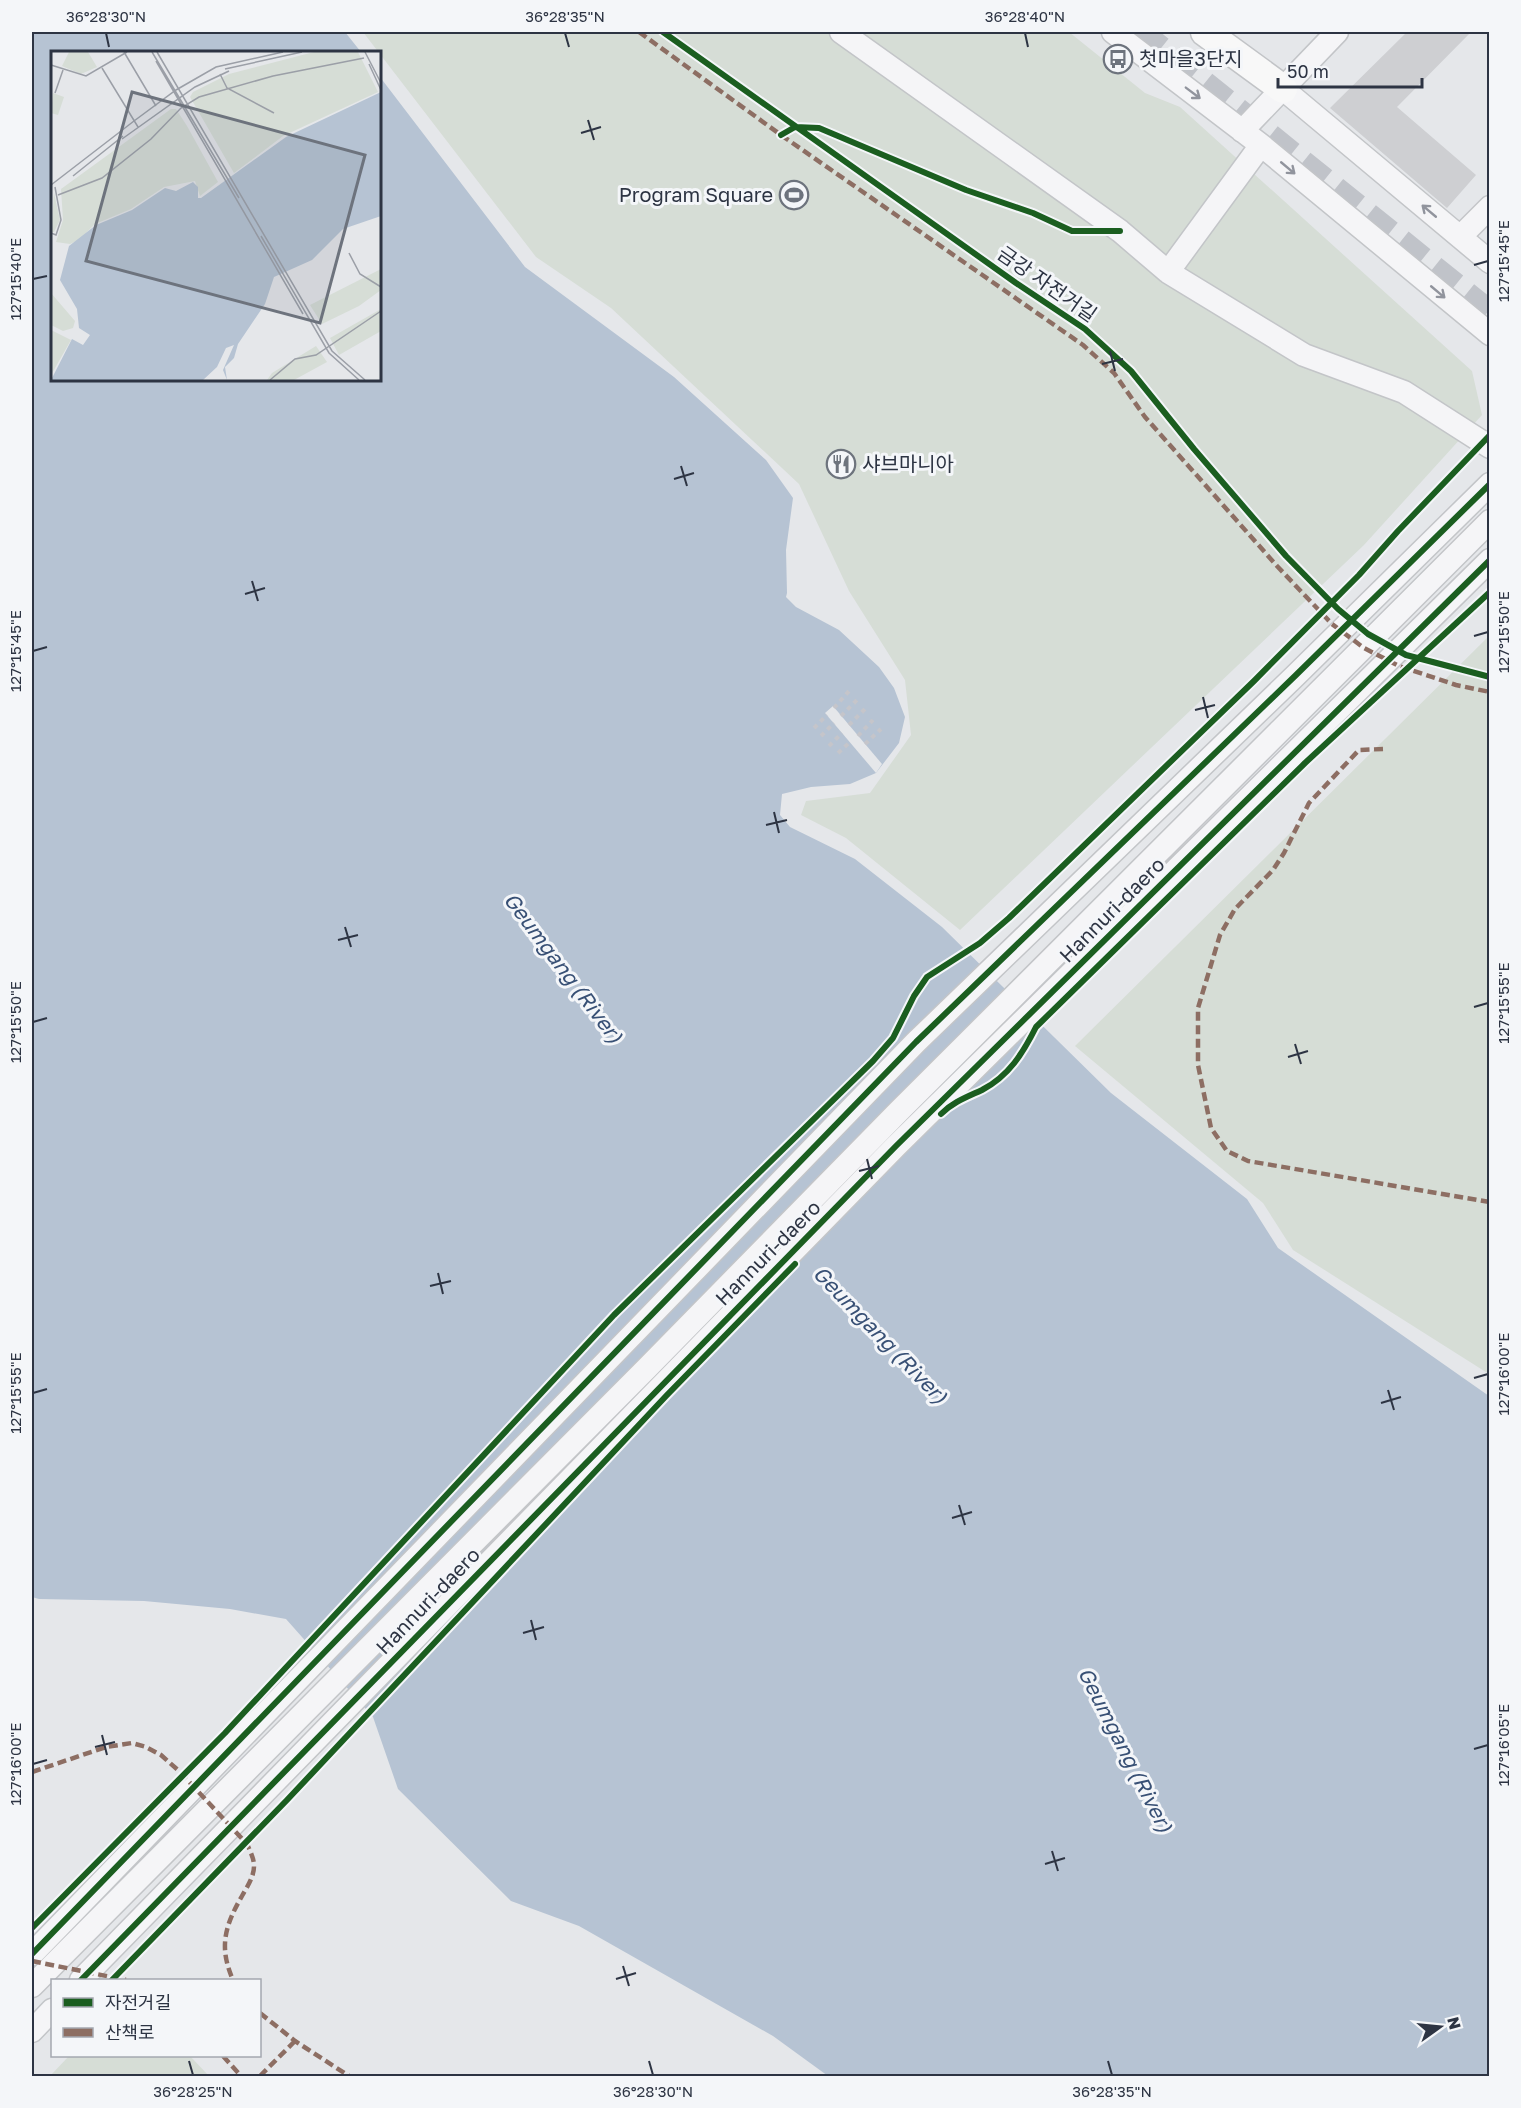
<svg xmlns="http://www.w3.org/2000/svg" width="1521" height="2108" viewBox="0 0 1521 2108" font-family="'Golos Text','Noto Sans KR',sans-serif">
  <rect width="100%" height="100%" fill="#e5e7ea"/>
  <!-- green -->
  <path fill="#d6ddd6" d="M 363,32 L 1069,32 L 1145,93 L 1180,107 L 1472,371 L 1482,415 L 1364,545 L 960,930 L 846,838 L 801,815 L 806,801 L 870,793 L 911,735 L 905,680 L 849,591 L 799,484 L 611,308 L 536,257 Z
    M 1489,636 L 1489,1374 L 1293,1250 L 1263,1203 L 1075,1046 Z
    M 69,2056 L 190,2056 L 209,2076 L 50,2076 Z"/>
  <!-- water -->
  <path fill="#b6c3d3" d="M 32,32 L 345,32 L 361,52 L 52,52 L 52,380 L 380,380 L 380,77 L 525,267 L 674,377 L 766,460 L 793,498 L 786,550 L 787,593 L 786,597 L 796,607 L 839,630 L 879,667 L 894,688 L 905,717 L 899,743 L 876,773 L 850,784 L 811,787 L 782,794 L 780,815 L 790,827 L 855,859 L 942,927 L 1111,1093 L 1247,1199 L 1278,1248 L 1489,1396 L 1489,2076 L 828,2076 L 773,2036 L 579,1926 L 511,1901 L 398,1789 L 373,1717 L 286,1619 L 230,1609 L 144,1601 L 39,1599 L 32,1597 Z"/>
  <!-- pier -->
  <path fill="#e5e7ea" d="M 833,706 L 882,764 L 876,773 L 825,713 Z"/>
  <!-- building -->
  <path fill="#cecfd2" d="M 1407,32 L 1471,32 L 1397,107 L 1476,175 L 1447,208 L 1330,108 Z"/>
  <g fill="none" stroke-linecap="round" stroke-linejoin="round">
    <!-- major-tunnel -->
    <path stroke="#c0c3c9" stroke-width="28" stroke-dasharray="28 14" stroke-linecap="butt" d="M 1138,32 L 1490,315"/>
    <!-- minor casing -->
    <g stroke="#c3c5c8" stroke-width="25">
      <path id="minor" d="M 841,32 L 1120,231 L 1168,272 L 1304,355 L 1404,392 L 1490,447
        M 1113,32 L 1261,145 L 1490,334
        M 1283,89 L 1490,262
        M 1242,131 L 1337,32
        M 1460,237 L 1490,207
        M 1168,272 L 1261,145
        M 32,1954 L 916,1042 L 1296,675 L 1490,484
        M 81,1980 L 896,1146 L 1490,560
        M 32,1986 L 646,1369 L 899,1111 L 1490,521
        M 32,2031 L 52,2010"/>
    </g>
    <!-- major casing -->
    <g stroke="#c2c4c7" stroke-width="31">
      <path id="major" d="M 1205,32 L 1283,89"/>
    </g>
    <!-- path -->
    <path stroke="#c5c5ca" stroke-width="4" stroke-dasharray="4.5 4.5" stroke-linecap="butt" d="M 834,708 L 849,691
      M 841,716 L 857,700
      M 849,725 L 865,709
      M 814,728 L 827,715
      M 821,736 L 834,723
      M 858,736 L 873,720
      M 865,744 L 881,729
      M 829,746 L 842,733
      M 838,753 L 850,742"/>
    <!-- minor -->
    <use href="#minor" stroke="#f5f5f7" stroke-width="22"/>
    <!-- major -->
    <use href="#major" stroke="#f8f8f8" stroke-width="28"/>
    <!-- quiet -->
    <path stroke="#8d6e63" stroke-width="4.5" stroke-dasharray="9 4.5" stroke-linecap="butt" d="M 639,32 L 781,135 L 1083,345 L 1114,373 L 1145,417 L 1184,461 L 1277,566 L 1332,624 L 1364,648 L 1399,666 L 1456,685 L 1490,692
      M 1383,749 L 1359,750 L 1309,803 L 1284,853 L 1273,870 L 1235,909 L 1220,935 L 1198,1008 L 1198,1065 L 1211,1128 L 1227,1151 L 1248,1161 L 1490,1202
      M 32,1772 L 106,1747 L 132,1743 L 146,1747 L 161,1755 L 179,1771 L 247,1844 C 250,1851 254,1858 254,1866 C 254,1877 247,1887 242,1896 C 224,1927 219,1948 233,1980
      M 32,1961 L 126,1980
      M 260,2013 L 295,2041 L 349,2076
      M 223,2056 L 241,2076
      M 260,2076 L 295,2041"/>
    <!-- cycleway casing -->
    <g stroke="#f4f6f9" stroke-width="10">
      <path id="cycleway" d="M 663,32 L 1016,283 L 1085,329 L 1131,371 L 1194,449 L 1286,556 L 1338,609 L 1368,634 L 1406,655 L 1490,677
        M 781,135 L 795,127 L 819,128 L 966,190 L 1033,213 L 1072,231 L 1120,231
        M 941,1114 C 953,1102 967,1097 982,1090 C 1009,1076 1023,1053 1036,1027 L 1305,763 L 1490,592
        M 32,1928 L 225,1733 L 614,1315 L 873,1061 L 893,1038 L 914,996 L 927,977 L 980,943 L 1009,918 L 1254,681 L 1359,575 L 1398,531 L 1490,435
        M 32,1954 L 916,1042 L 1296,675 L 1490,484
        M 81,1980 L 896,1146 L 1490,560
        M 112,1980 L 287,1800 L 667,1395 L 795,1264"/>
    </g>
    <!-- cycleway -->
    <use href="#cycleway" stroke="#1b5e20" stroke-width="6"/>
  </g>
  <!-- one-way arrows -->
  <defs><path id="oneway-shaft" d="M-6 0H5M1.5-3L5.5 0L1.5 3" fill="none" stroke-width="1.6" stroke-linecap="round" stroke-linejoin="round" transform="scale(1.5)"/></defs>
  <g stroke="#91949d">
    <use href="#oneway-shaft" transform="translate(1193 93) rotate(37)"/>
    <use href="#oneway-shaft" transform="translate(1288 168) rotate(40)"/>
    <use href="#oneway-shaft" transform="translate(1429 211) rotate(-140)"/>
    <use href="#oneway-shaft" transform="translate(1438 292) rotate(40)"/>
  </g>
  <!-- ticks -->
  <path fill="none" stroke="#2d3443" stroke-width="2" d="M 106,33 L 109,47M 565,33 L 569,47M 1025,33 L 1028,47M 588,120 L 594,140M 581,133 L 601,127M 1474,265 L 1488,261M 33,279 L 47,276M 1110,351 L 1115,371M 1102,364 L 1123,359M 681,466 L 687,486M 674,479 L 694,473M 252,581 L 258,601M 245,594 L 265,588M 1474,636 L 1488,632M 33,651 L 47,647M 1203,697 L 1208,718M 1195,710 L 1215,705M 774,812 L 779,833M 766,825 L 787,820M 345,927 L 351,947M 338,940 L 358,935M 1474,1007 L 1488,1003M 33,1022 L 47,1018M 1295,1044 L 1301,1064M 1288,1057 L 1308,1051M 867,1159 L 872,1179M 859,1171 L 879,1166M 438,1273 L 443,1294M 430,1286 L 451,1281M 1474,1378 L 1488,1374M 1388,1390 L 1394,1410M 33,1393 L 47,1389M 1381,1403 L 1401,1397M 959,1505 L 965,1525M 952,1518 L 972,1512M 531,1620 L 536,1640M 523,1633 L 544,1627M 102,1735 L 107,1755M 95,1747 L 115,1742M 1474,1749 L 1488,1745M 33,1764 L 47,1760M 1052,1851 L 1058,1871M 1045,1864 L 1065,1858M 623,1966 L 629,1986M 616,1979 L 636,1973M 189,2061 L 193,2075M 649,2061 L 653,2075M 1108,2061 L 1112,2075"/>
  <!-- icons -->
  <defs>
    <g id="bus-ring" transform="scale(1.5)"><circle r="9.5" fill="#f4f6f9" stroke="#6d737d" stroke-width="1.5"/><path d="M-5-6H5V4H4V6H2V4H-2V6H-4V4H-5ZM-3.5-4V0h7V-4ZM-3.5 1.2v1.5H-2V1.2ZM2 1.2v1.5H3.5V1.2Z" fill="#6d737d"/></g>
    <g id="stadium-ring" transform="scale(1.5)"><circle r="9.5" fill="#f4f6f9" stroke="#6d737d" stroke-width="1.5"/><path d="M0-5a6.5 5 0 1 0 0 10a6.5 5 0 1 0 0-10ZM-3.5-1.8h7v3.6h-7Z" fill="#6d737d"/></g>
    <g id="restaurant-ring" transform="scale(1.5)"><circle r="9.5" fill="#f4f6f9" stroke="#6d737d" stroke-width="1.5"/><path d="M-5-6h1v4h1v-4h1v4h1v-4h1v5L-1.5 .5V6h-2V.5L-5-1ZM5-6V6H3V1.5H1.5Q1.5-4 5-6Z" fill="#6d737d"/></g>
  </defs>
  <g fill-rule="evenodd">
    <use href="#bus-ring" x="1118" y="59"/>
    <use href="#stadium-ring" x="794" y="195"/>
    <use href="#restaurant-ring" x="841" y="464"/>
  </g>
  <g text-anchor="middle" stroke-width="6" stroke-linejoin="round" paint-order="stroke">
    <!-- poi labels -->
    <g font-size="20" fill="#2d3443" stroke="#f4f6f9" text-anchor="start">
      <text x="1139" y="66">첫마을3단지</text>
      <text x="773" y="202" text-anchor="end">Program Square</text>
      <text x="862" y="471">샤브마니아</text>
    </g>
    <!-- street labels -->
    <g font-size="20" fill="#2d3443" stroke="#f4f6f9">
      <text transform="translate(1047 284) rotate(35)" y="7">금강 자전거길</text>
      <text transform="translate(1112 910) rotate(-45)" y="7">Hannuri-daero</text>
      <text transform="translate(768 1253) rotate(-45)" y="7">Hannuri-daero</text>
      <text transform="translate(428 1601) rotate(-46)" y="7">Hannuri-daero</text>
    </g>
    <!-- water labels -->
    <g font-size="21" font-style="italic" fill="#385075" stroke="#f4f6f9">
      <text transform="translate(563 968) rotate(53)" y="7">Geumgang (River)</text>
      <text transform="translate(880 1335) rotate(46)" y="7">Geumgang (River)</text>
      <text transform="translate(1125 1750) rotate(63)" y="7">Geumgang (River)</text>
    </g>
  </g>
  <!-- overview -->
  <g transform="translate(51 51)">
    <rect width="330" height="330" fill="#e5e7ea"/>
    <path d="M 18,1 L 37,1 L 46,16 L 30,23 L 11,15 ZM 263,1 L 307,1 L 327,41 L 232,85 L 183,122 L 139,46 L 142,41 L 178,23 ZM 2,42 L 13,46 L 7,64 L 0,62 ZM 120,58 L 125,58 L 136,75 L 167,131 L 149,145 L 144,130 L 113,136 L 80,158 L 44,173 L 28,189 L 19,193 L 5,191 L 12,169 L 10,138 ZM 3,142 L 9,169 L 3,181 L 0,181 ZM 330,218 L 330,239 L 308,255 L 271,273 L 259,254 ZM 0,242 L 24,270 L 22,277 L 12,280 L 0,274 ZM 330,258 L 330,280 L 288,304 L 279,287 ZM 0,279 L 20,289 L 0,324 ZM 265,295 L 276,311 L 243,329 L 216,329 L 221,322 Z" fill="#d6ddd6"/>
    <path d="M 330,41 L 330,165 L 292,178 L 261,209 L 223,226 L 214,253 L 187,293 L 183,307 L 174,316 L 176,329 L 172,319 L 183,294 L 175,297 L 166,316 L 152,329 L 0,329 L 21,288 L 32,294 L 39,284 L 28,277 L 26,258 L 9,229 L 18,195 L 45,174 L 81,159 L 114,137 L 125,140 L 142,131 L 147,136 L 147,147 L 150,147 L 235,86 Z" fill="#b6c3d3"/>
    <path fill="none" stroke="#9b9fa7" stroke-width="1.5" d="M 73,1 L 105,55M 101,1 L 188,147M 106,1 L 281,300 L 314,329M 314,1 L 330,32M 105,10 L 252,263M 318,13 L 330,39M 0,14 L 35,25 L 76,1M 51,17 L 87,76M 174,18 L 251,1M 169,23 L 176,37 L 223,62M 4,42 L 12,19M 83,70 L 125,39 L 165,16 L 232,1M 71,88 L 144,36 L 178,20M 22,125 L 72,85M 0,134 L 83,70M 7,144 L 51,127 L 100,88 L 130,57 L 148,46 L 222,25 L 313,7M 0,182 L 5,184 L 10,169 L 4,136M 210,185 L 278,302 L 308,329M 298,202 L 309,223 L 330,236M 219,329 L 244,308 L 265,304 L 330,260"/>
    <path fill="#6d737d" fill-opacity="0.15" stroke="#6d737d" stroke-width="3" d="M 81,41 L 314,104 L 269,272 L 35,210 Z"/>
    <rect width="330" height="330" fill="none" stroke="#2d3443" stroke-width="3"/>
  </g>
  <!-- border -->
  <rect width="1521" height="2108" fill="none" stroke="#f4f6f9" stroke-width="66"/>
  <!-- legend -->
  <rect x="51" y="1979" width="210" height="78" fill="#f4f6f9" stroke="#a4a8b0" stroke-width="1.5"/>
  <rect x="63" y="1998" width="30" height="9" fill="#1b5e20" stroke="#a4a8b0" stroke-width="1.5"/>
  <text x="105" y="2009" font-size="18" fill="#2d3443">자전거길</text>
  <rect x="63" y="2028" width="30" height="9" fill="#8d6e63" stroke="#a4a8b0" stroke-width="1.5"/>
  <text x="105" y="2039" font-size="18" fill="#2d3443">산책로</text>
  <!-- north arrow -->
  <g transform="translate(1440 2027) rotate(75)" stroke="#f4f6f9" stroke-width="4.5" paint-order="stroke">
  <path d="M0-4.5L10 22L0 15L-10 22Z" fill="#2d3443"/>
  <text y="-9" font-size="16" font-weight="bold" text-anchor="middle" fill="#2d3443">N</text>
  </g>
  <!-- scale -->
  <path d="M1278 78v9h144v-9" fill="none" stroke="#2d3443" stroke-width="3"/>
  <text x="1287" y="78" font-size="18" fill="#2d3443" stroke="#f4f6f9" stroke-width="4.5" paint-order="stroke">50 m</text>
  <rect x="33" y="33" width="1455" height="2042" fill="none" stroke="#2d3443" stroke-width="2"/>
  <g font-size="15" text-anchor="middle" fill="#2d3443">
    <text x="106" y="22">36°28'30"N</text>
    <text x="565" y="22">36°28'35"N</text>
    <text x="1025" y="22">36°28'40"N</text>
    <text transform="translate(1504 261) rotate(-90)" y="5">127°15'45"E</text>
    <text transform="translate(16 279) rotate(-90)" y="5">127°15'40"E</text>
    <text transform="translate(1504 632) rotate(-90)" y="5">127°15'50"E</text>
    <text transform="translate(16 651) rotate(-90)" y="5">127°15'45"E</text>
    <text transform="translate(1504 1003) rotate(-90)" y="5">127°15'55"E</text>
    <text transform="translate(16 1022) rotate(-90)" y="5">127°15'50"E</text>
    <text transform="translate(1504 1374) rotate(-90)" y="5">127°16'00"E</text>
    <text transform="translate(16 1393) rotate(-90)" y="5">127°15'55"E</text>
    <text transform="translate(1504 1745) rotate(-90)" y="5">127°16'05"E</text>
    <text transform="translate(16 1764) rotate(-90)" y="5">127°16'00"E</text>
    <text x="193" y="2097">36°28'25"N</text>
    <text x="653" y="2097">36°28'30"N</text>
    <text x="1112" y="2097">36°28'35"N</text>
  </g>
</svg>
